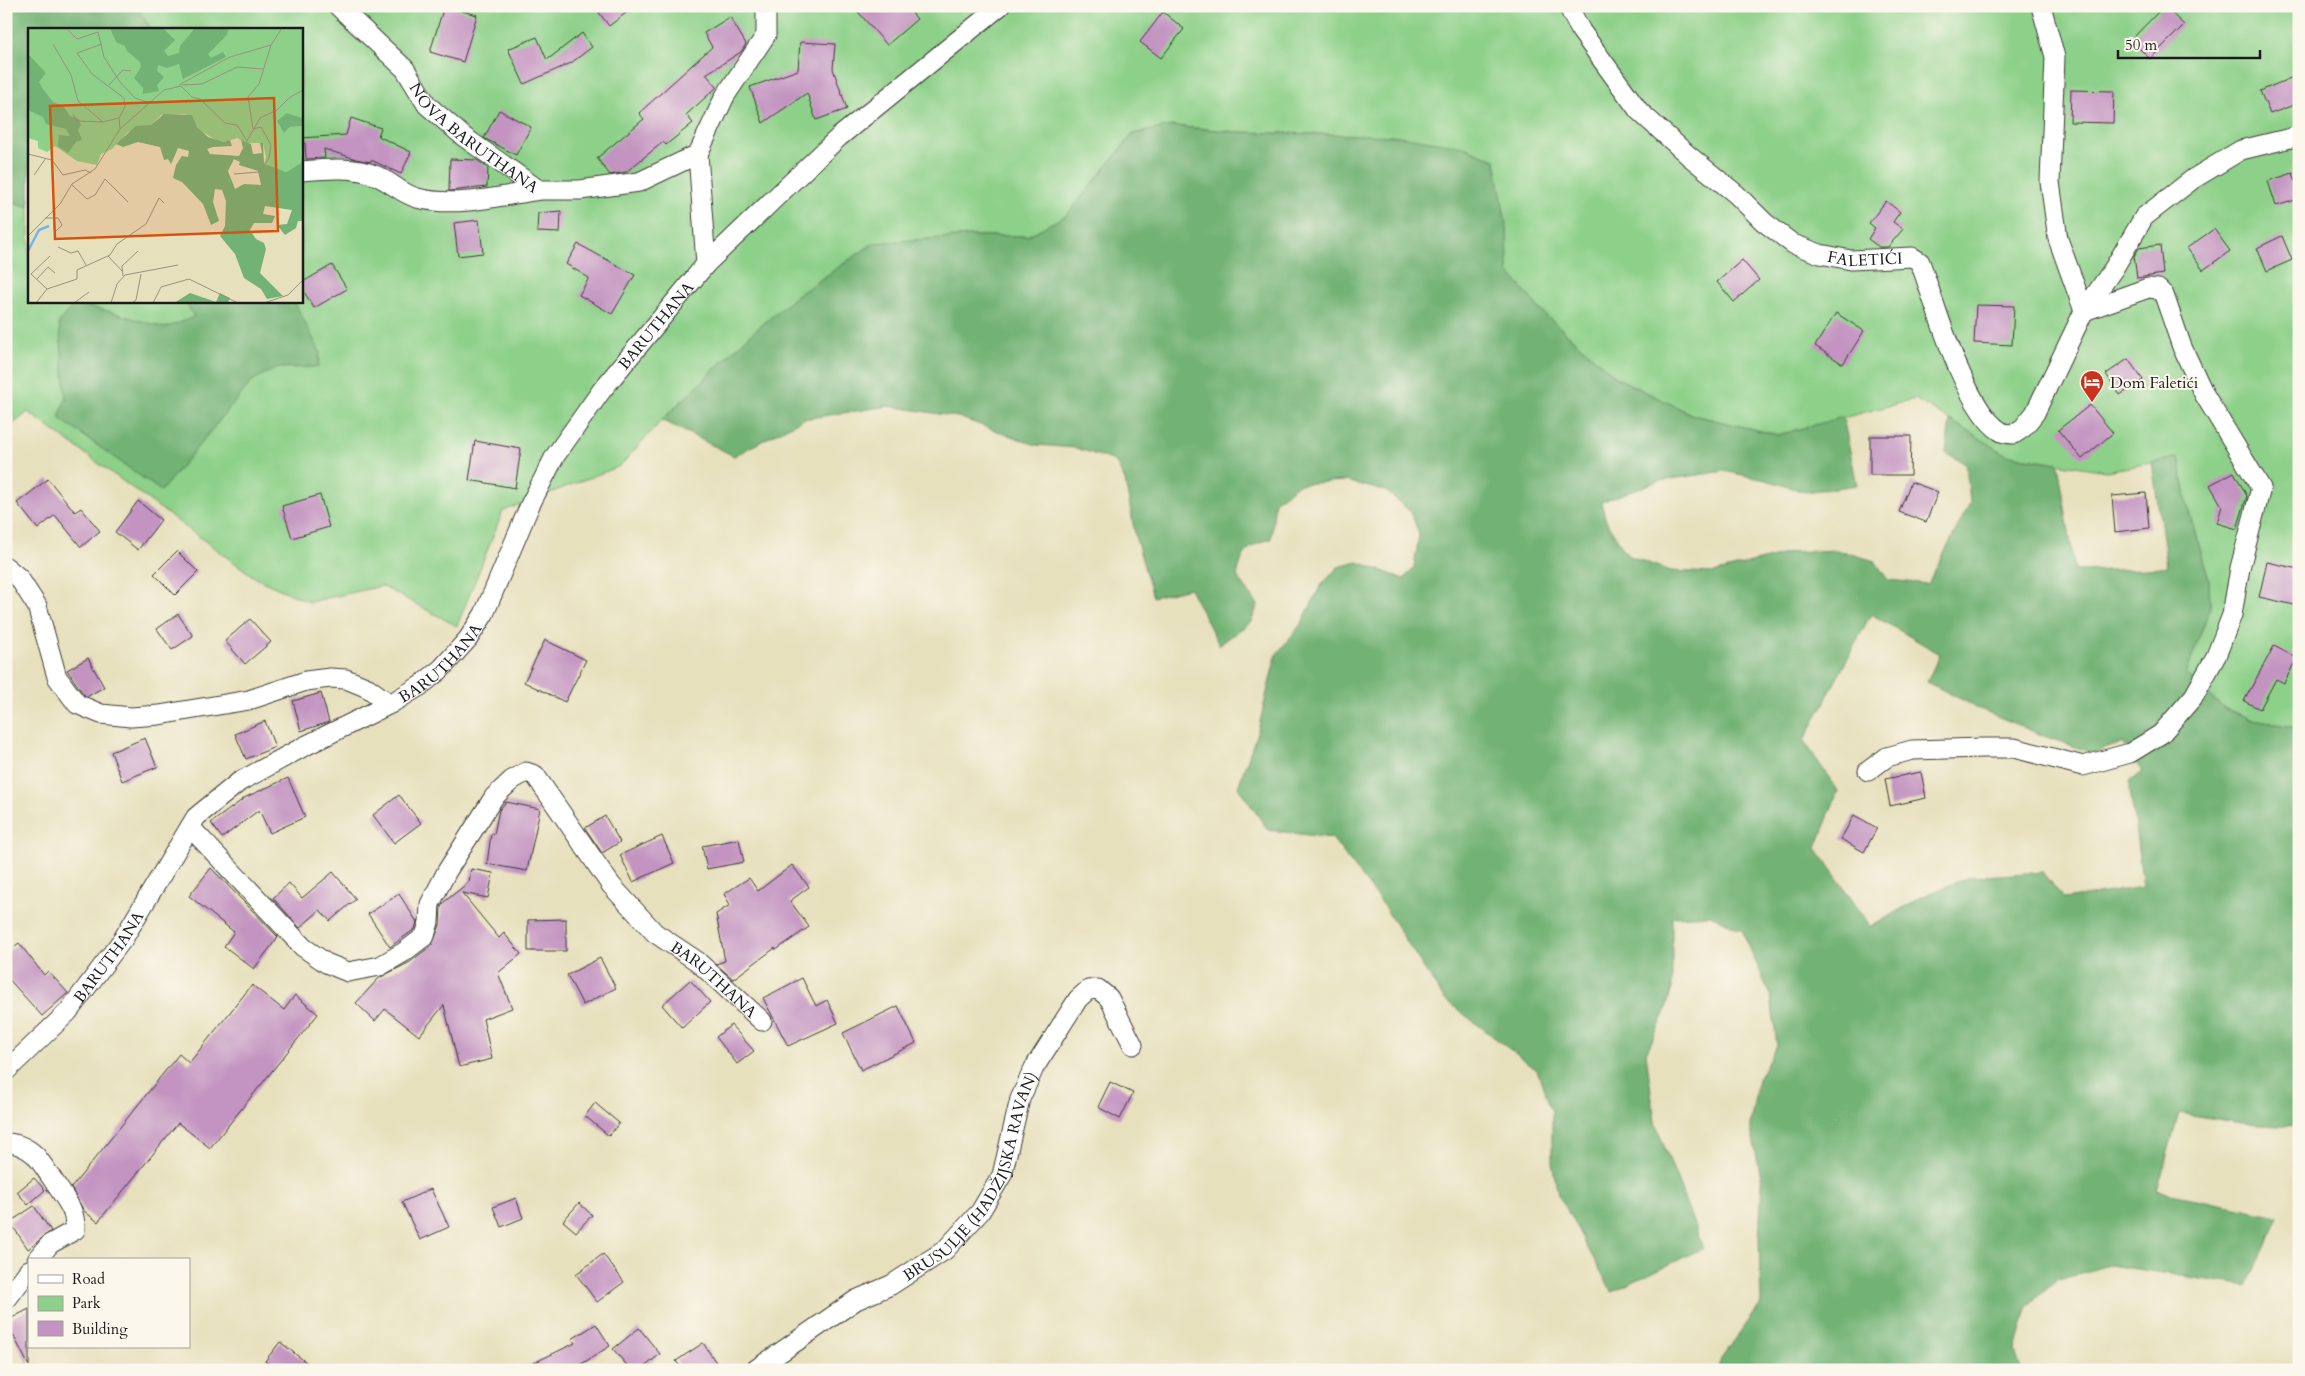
<svg xmlns="http://www.w3.org/2000/svg" width="2305" height="1376" viewBox="0 0 2305 1376" font-family="Cardo,serif">
  <rect width="100%" height="100%" fill="#fbf7ec"/>
  <filter id="ink" filterUnits="userSpaceOnUse"><feTurbulence type="fractalNoise" baseFrequency=".02" numOctaves="2"/><feDisplacementMap in="SourceGraphic" scale="10" xChannelSelector="R" yChannelSelector="G"/><feConvolveMatrix kernelMatrix="1 2 1 2 8 2 1 2 1" color-interpolation-filters="sRGB"/></filter>
  <filter id="wash" filterUnits="userSpaceOnUse"><feTurbulence type="fractalNoise" baseFrequency=".0096" numOctaves="4" result="noise"/><feDisplacementMap in="SourceGraphic" scale="20" xChannelSelector="R" yChannelSelector="G"/><feGaussianBlur stdDeviation="1.12" result="paint"/><feColorMatrix in="noise" values="0 0 0 0 0 0 0 0 0 0 0 0 0 0 0 0 0 1.4 0 .05"/><feComposite in="paint" operator="in"/></filter>
  <g filter="url(#wash)">
    <rect width="100%" height="100%" fill="#e7e0bd"/>
    <!-- green -->
    <path fill="#8dd089" stroke="#547652" fill-rule="evenodd" d="M 6,6 L 2299,6 L 2299,728 L 2253,720 L 2223,708 L 2186,674 L 2210,607 L 2209,579 L 2188,509 L 2179,458 L 2106,471 L 2007,455 L 1915,399 L 1778,435 L 1693,415 L 1617,378 L 1541,311 L 1508,271 L 1507,229 L 1399,136 L 1238,132 L 1172,126 L 1133,134 L 1067,215 L 1027,236 L 971,236 L 874,243 L 795,297 L 748,337 L 662,420 L 620,466 L 503,511 L 457,626 L 382,586 L 309,602 L 257,579 L 28,412 L 6,430 ZM 29,29 L 301,29 L 301,301 L 29,301 Z"/>
    <!-- forest -->
    <path fill="#72b275" stroke="#476748" fill-rule="evenodd" d="M 6,6 L 136,6 L 151,29 L 29,29 L 29,207 L 6,200 Z
      M 1172,126 L 1238,132 L 1399,136 L 1462,146 L 1495,160 L 1507,229 L 1508,271 L 1541,311 L 1617,378 L 1693,415 L 1778,435 L 1843,417 L 1857,485 L 1805,492 L 1770,481 L 1725,471 L 1658,481 L 1601,502 L 1606,521 L 1627,555 L 1670,571 L 1714,573 L 1792,552 L 1837,550 L 1875,561 L 1888,580 L 1928,584 L 1970,503 L 1966,464 L 1946,453 L 1950,420 L 2007,455 L 2058,463 L 2075,571 L 2147,569 L 2167,566 L 2152,463 L 2179,457 L 2188,509 L 2209,579 L 2210,607 L 2186,674 L 2223,708 L 2253,720 L 2299,728 L 2299,1126 L 2242,1123 L 2179,1113 L 2157,1191 L 2278,1216 L 2248,1286 L 2110,1265 L 2058,1279 L 2027,1307 L 2016,1351 L 2022,1370 L 1717,1370 L 1721,1359 L 1761,1304 L 1759,1240 L 1762,1182 L 1750,1125 L 1758,1079 L 1777,1046 L 1771,997 L 1742,930 L 1710,915 L 1672,917 L 1672,988 L 1664,1016 L 1646,1053 L 1655,1122 L 1703,1248 L 1612,1292 L 1558,1194 L 1552,1163 L 1552,1112 L 1537,1070 L 1444,999 L 1381,902 L 1332,838 L 1268,830 L 1238,787 L 1258,730 L 1276,655 L 1302,623 L 1320,587 L 1338,567 L 1358,562 L 1404,579 L 1414,567 L 1419,535 L 1411,512 L 1386,491 L 1345,481 L 1299,484 L 1275,501 L 1271,539 C 1245,547 1243,552 1237,576 L 1258,605 L 1251,622 L 1219,645 L 1190,588 L 1153,597 L 1136,539 L 1125,480 L 1115,461 L 1076,448 L 1036,445 L 958,417 L 889,406 L 803,419 L 734,456 L 662,420 L 748,337 L 795,297 L 874,243 L 971,236 L 1027,236 L 1067,215 L 1133,134 ZM 1871,614 L 1940,654 L 1927,682 L 1980,709 L 2044,736 L 2093,753 L 2122,743 L 2143,771 L 2129,782 L 2143,887 L 2064,899 L 2043,872 L 1969,877 L 1921,897 L 1871,927 L 1816,848 L 1838,791 L 1804,741 Z
      M 185,301 L 294,301 L 320,352 L 318,367 L 277,368 L 253,380 L 161,491 L 59,418 L 66,398 L 59,322 L 74,304 L 108,311 L 165,328 L 194,317 Z"/>
    <g id="blocks">
      <!-- building -->
      <path fill="#c394c1" d="M 444,6 L 477,15 L 463,62 L 430,52 Z
        M 594,6 L 635,6 L 609,26 Z
        M 853,6 L 906,6 L 917,19 L 887,45 Z
        M 2164,6 L 2184,25 L 2150,59 L 2131,40 Z
        M 1163,12 L 1184,29 L 1161,58 L 1140,42 Z
        M 730,17 L 746,44 L 741,52 L 706,74 L 717,87 L 686,115 L 693,123 L 666,145 L 663,142 L 626,172 L 610,175 L 597,158 L 644,119 L 639,113 L 712,47 L 704,33 Z
        M 582,33 L 592,47 L 571,63 L 524,84 L 508,49 L 537,37 L 547,60 Z
        M 800,42 L 835,44 L 833,69 L 847,109 L 816,120 L 807,93 L 763,123 L 750,87 L 798,70 Z
        M 2293,77 L 2299,91 L 2299,103 L 2270,114 L 2260,91 Z
        M 2071,90 L 2114,91 L 2113,123 L 2070,122 Z
        M 499,110 L 531,127 L 516,155 L 484,138 Z
        M 351,118 L 381,128 L 378,136 L 411,152 L 401,174 L 371,160 L 370,162 L 356,159 L 324,149 L 325,158 L 306,159 L 305,143 L 301,142 L 301,138 L 346,135 Z
        M 450,159 L 477,160 L 488,168 L 487,187 L 449,191 Z
        M 2293,173 L 2299,191 L 2299,199 L 2276,206 L 2268,181 Z
        M 1886,201 L 1900,212 L 1893,222 L 1903,229 L 1888,247 L 1879,247 L 1868,239 L 1875,228 L 1869,223 Z
        M 561,211 L 560,233 L 537,232 L 538,213 Z
        M 479,220 L 483,253 L 458,256 L 454,223 Z
        M 2214,229 L 2230,251 L 2203,270 L 2187,248 Z
        M 2282,236 L 2292,260 L 2267,271 L 2257,248 Z
        M 578,244 L 635,275 L 612,314 L 579,295 L 589,278 L 566,264 Z
        M 2160,245 L 2163,274 L 2137,278 L 2134,256 L 2139,248 Z
        M 1742,260 L 1759,280 L 1734,302 L 1717,282 Z
        M 332,265 L 347,289 L 314,308 L 301,287 L 301,283 Z
        M 1976,305 L 2014,306 L 2012,345 L 1974,343 Z
        M 1836,313 L 1864,331 L 1843,364 L 1815,346 Z
        M 2128,359 L 2143,380 L 2120,395 L 2106,374 Z
        M 2090,405 L 2113,433 L 2082,459 L 2058,430 Z
        M 1870,436 L 1911,436 L 1910,475 L 1870,475 Z
        M 475,441 L 521,449 L 515,488 L 469,480 Z
        M 2234,472 L 2247,496 L 2237,529 L 2217,523 L 2222,506 L 2210,485 Z
        M 48,479 L 75,512 L 81,508 L 100,531 L 81,547 L 55,515 L 38,529 L 17,503 Z
        M 1911,482 L 1938,492 L 1926,522 L 1899,512 Z
        M 2146,493 L 2149,528 L 2115,532 L 2112,496 Z
        M 320,495 L 329,527 L 292,538 L 282,506 Z
        M 138,501 L 161,520 L 138,550 L 115,532 Z
        M 177,551 L 198,572 L 175,595 L 154,574 Z
        M 2267,562 L 2299,569 L 2299,606 L 2259,597 Z
        M 178,614 L 193,636 L 172,650 L 157,629 Z
        M 250,619 L 271,642 L 245,664 L 225,641 Z
        M 545,640 L 586,660 L 565,702 L 524,682 Z
        M 2274,646 L 2297,658 L 2284,683 L 2276,679 L 2260,709 L 2244,701 Z
        M 88,658 L 104,687 L 88,696 L 84,695 L 67,670 Z
        M 321,693 L 329,722 L 301,731 L 293,701 Z
        M 265,721 L 275,747 L 246,759 L 235,734 Z
        M 145,738 L 157,767 L 122,781 L 111,752 Z
        M 1921,772 L 1926,798 L 1890,806 L 1885,779 Z
        M 288,778 L 305,817 L 270,833 L 259,810 L 222,838 L 211,823 L 246,797 Z
        M 399,795 L 421,823 L 394,843 L 373,815 Z
        M 506,802 L 540,809 L 527,871 L 487,864 L 491,834 L 494,834 L 499,810 Z
        M 1854,815 L 1877,828 L 1864,852 L 1841,839 Z
        M 605,816 L 620,842 L 602,853 L 585,828 Z
        M 662,836 L 674,863 L 633,882 L 620,855 Z
        M 739,839 L 744,862 L 707,869 L 702,846 Z
        M 792,865 L 809,887 L 790,901 L 809,927 L 776,950 L 775,948 L 733,979 L 716,964 L 725,961 L 716,914 L 730,905 L 724,894 L 749,878 L 758,891 Z
        M 211,868 L 278,937 L 254,969 L 224,946 L 234,932 L 189,896 Z
        M 471,869 L 493,873 L 488,898 L 462,893 L 499,938 L 504,933 L 521,954 L 498,973 L 512,1008 L 483,1019 L 492,1059 L 459,1067 L 444,1005 L 419,1036 L 385,1009 L 375,1021 L 356,1003 L 379,978 L 410,962 L 432,945 L 440,925 L 441,907 L 444,902 L 469,882 Z
        M 333,872 L 356,899 L 330,921 L 320,910 L 300,928 L 273,898 L 289,883 L 302,898 Z
        M 399,894 L 417,922 L 415,929 L 390,947 L 368,914 Z
        M 566,919 L 566,951 L 528,951 L 528,920 Z
        M 19,943 L 44,975 L 48,971 L 68,993 L 42,1016 L 6,976 L 6,953 Z
        M 600,958 L 616,988 L 583,1005 L 567,975 Z
        M 802,978 L 816,1006 L 827,1000 L 838,1023 L 788,1046 L 763,998 Z
        M 690,980 L 710,1002 L 682,1028 L 662,1005 Z
        M 252,985 L 284,1010 L 295,995 L 318,1014 L 210,1148 L 178,1123 L 98,1222 L 84,1211 L 71,1188 L 179,1054 L 189,1063 Z
        M 898,1006 L 916,1043 L 861,1070 L 843,1033 Z
        M 731,1025 L 754,1051 L 737,1064 L 716,1037 Z
        M 1110,1082 L 1133,1093 L 1120,1119 L 1098,1107 Z
        M 595,1103 L 619,1123 L 609,1136 L 585,1116 Z
        M 34,1178 L 45,1190 L 28,1205 L 17,1192 Z
        M 431,1189 L 449,1227 L 420,1240 L 402,1202 Z
        M 516,1198 L 523,1218 L 501,1227 L 493,1207 Z
        M 579,1203 L 592,1215 L 576,1232 L 563,1221 Z
        M 34,1206 L 51,1231 L 28,1249 L 10,1222 Z
        M 603,1254 L 624,1282 L 597,1302 L 576,1274 Z
        M 29,1309 L 29,1366 L 6,1321 Z
        M 596,1324 L 610,1346 L 572,1370 L 519,1370 L 575,1343 L 572,1339 Z
        M 639,1328 L 660,1354 L 641,1370 L 631,1370 L 613,1349 Z
        M 280,1342 L 316,1370 L 276,1370 L 265,1361 Z
        M 703,1343 L 721,1370 L 683,1370 L 676,1361 Z"/>
    </g>
  </g>
  <g filter="url(#ink)">
    <use href="#blocks" fill-opacity="0" stroke="#3a3934" stroke-width="1"/>
    <g fill="none" stroke-linecap="round" stroke-linejoin="round">
      <!-- minor casing -->
      <g stroke="#3a3934" stroke-width="21">
        <g id="minor">
          <path id="s1" d="M 338,6 L 405,69 L 427,105 L 464,137 L 539,190 L 580,190 L 639,182 L 698,154"/>
          <path id="s2" d="M 1568,6 L 1581,31 L 1639,111 L 1689,156 L 1736,194 L 1764,222 L 1793,244 L 1820,254 L 1851,260 L 1912,257 L 1920,262 C 1935,303 1964,408 2000,431 C 2004,434 2010,434 2014,434 L 2023,428 L 2035,413 L 2084,311 L 2114,268 L 2144,217 L 2193,179 L 2241,150 L 2299,136"/>
          <path d="M 301,171 C 325,169 355,166 377,176 C 391,182 402,194 417,198 C 456,208 500,196 539,190"/>
          <path d="M 706,264 L 698,154 L 725,96 L 766,35 L 766,6"/>
          <path d="M 6,567 L 19,578 L 37,606 L 57,677 L 77,704 L 101,714 L 131,717 L 159,715 L 249,700 L 306,681 L 330,678 L 346,679 L 368,688 L 390,704"/>
          <path d="M 1868,771 L 1887,757 L 1912,750 L 1983,748 L 2014,748 L 2083,766 L 2130,753 L 2161,734 L 2194,696 L 2216,656 L 2232,615 L 2240,568 L 2261,488 L 2204,394 L 2182,347 L 2164,295 L 2158,289 L 2148,288 L 2084,311 L 2058,239 L 2050,182 L 2055,57 L 2041,6"/>
          <path id="s3" d="M 190,827 L 303,947 L 326,963 L 348,972 L 380,966 L 404,952 L 425,936 L 429,922 L 430,904 L 447,871 L 494,797 L 512,780 L 526,772 L 535,775 L 611,885 L 655,933 L 697,961 L 762,1021"/>
          <path id="s4" d="M 6,1071 L 68,1012 L 123,939 L 196,817 L 239,782 L 303,747 L 390,704 L 420,686 L 441,669 L 468,639 L 484,614 L 530,505 L 555,456 L 602,390 L 706,264 L 839,137 L 1000,6"/>
          <path d="M 6,1143 C 18,1143 26,1147 35,1155 C 39,1159 70,1204 72,1211 C 75,1217 75,1223 75,1230 L 50,1244 L 37,1260"/>
          <path d="M 7,1299 L 29,1270"/>
          <path id="s5" d="M 755,1370 L 856,1300 L 891,1285 L 945,1250 L 980,1212 L 1002,1175 L 1020,1099 L 1034,1068 L 1078,999 L 1088,990 L 1098,989 L 1109,998 L 1133,1045"/>
        </g>
      </g>
      <!-- minor -->
      <use href="#minor" stroke="#fff" stroke-width="19"/>
    </g>
  </g>
  <!-- icons -->
  <defs>
    <g id="hotel-pin" transform="scale(1.25)"><path d="M0 17L-7.5 6A9.5 9.5 0 1 1 7.5 6Z" fill="#c8321e" stroke="#fbf7ec"/><path d="M-6-4.5h1.5V1H6V5H4.5V3h-9V5H-6ZM-4 0a1.8 1.8 0 1 1 3.6 0ZM.5 0V-2.5h3Q6-2.5 6 0Z" fill="#fff"/></g>
  </defs>
  <g fill-rule="evenodd">
    <use href="#hotel-pin" x="2092" y="382"/>
  </g>
  <g text-anchor="middle" stroke-width="4" stroke-linejoin="round" paint-order="stroke">
    <!-- street labels -->
    <g font-size="16" fill="#1c1c1c" stroke="#fbf7ec">
      <text dy="6" stroke="none"><textPath href="#s1" startOffset="191">NOVA BARUTHANA</textPath></text>
      <text dy="6" stroke="none"><textPath href="#s2" startOffset="405">FALETIĆI</textPath></text>
      <text dy="6" stroke="none"><textPath href="#s4" startOffset="1015">BARUTHANA</textPath></text>
      <text dy="6" stroke="none"><textPath href="#s4" startOffset="610">BARUTHANA</textPath></text>
      <text dy="6" stroke="none"><textPath href="#s4" startOffset="154">BARUTHANA</textPath></text>
      <text dy="6" stroke="none"><textPath href="#s3" startOffset="785">BARUTHANA</textPath></text>
      <text dy="6" stroke="none"><textPath href="#s5" startOffset="302">BRUSULJE (HADŽIJSKA RAVAN)</textPath></text>
    </g>
    <!-- poi labels -->
    <g font-size="16" fill="#1c1c1c" stroke="#fbf7ec" text-anchor="start">
      <text x="2110" y="388">Dom Faletići</text>
    </g>
  </g>
  <!-- overview -->
  <g transform="translate(28 28)">
    <rect width="275" height="275" fill="#e7e0bd"/>
    <path d="M 0,0 L 275,0 L 275,90 L 259,85 L 256,105 L 262,99 L 275,98 L 273,135 L 258,144 L 240,139 L 236,136 L 238,129 L 235,115 L 218,115 L 209,110 L 196,114 L 188,112 L 173,103 L 158,86 L 133,87 L 123,97 L 100,104 L 84,121 L 73,126 L 69,137 L 49,133 L 27,118 L 19,124 L 10,120 L 10,113 L 0,110 Z" fill="#8dd089"/>
    <path d="M 82,0 L 135,0 L 147,12 L 136,23 L 140,28 L 151,25 L 152,18 L 167,0 L 201,0 L 199,7 L 180,26 L 183,30 L 195,24 L 198,29 L 155,51 L 151,36 L 139,40 L 130,37 L 129,43 L 136,49 L 129,57 L 131,63 L 115,66 L 115,60 L 106,50 L 113,39 L 112,34 L 99,23 L 97,18 L 88,14 ZM 0,26 L 18,45 L 11,54 L 15,61 L 25,74 L 35,78 L 42,88 L 51,91 L 53,97 L 50,102 L 54,112 L 48,114 L 40,125 L 30,118 L 31,107 L 42,108 L 38,101 L 18,96 L 15,89 L 0,82 ZM 259,85 L 275,90 L 275,98 L 262,99 L 256,105 L 249,93 ZM 136,86 L 164,87 L 169,99 L 180,109 L 196,114 L 202,112 L 204,118 L 185,119 L 179,121 L 182,126 L 211,128 L 215,120 L 213,112 L 223,116 L 225,126 L 234,125 L 232,115 L 235,115 L 236,136 L 258,144 L 273,135 L 275,116 L 275,193 L 270,193 L 268,200 L 257,207 L 249,197 L 259,196 L 264,182 L 237,178 L 235,186 L 247,188 L 244,195 L 226,195 L 222,202 L 228,211 L 236,215 L 238,221 L 232,245 L 255,268 L 239,271 L 233,261 L 216,250 L 207,226 L 192,208 L 197,198 L 198,173 L 194,162 L 187,161 L 185,174 L 191,193 L 183,197 L 175,176 L 154,154 L 145,150 L 148,137 L 154,128 L 160,129 L 161,123 L 150,120 L 143,136 L 140,131 L 136,132 L 132,119 L 110,114 L 95,119 L 88,116 L 108,98 L 123,97 ZM 206,131 L 212,134 L 211,137 L 230,143 L 233,157 L 216,156 L 207,161 L 200,143 ZM 162,265 L 188,274 L 192,265 L 202,270 L 200,275 L 146,275 Z" fill="#72b275" fill-rule="evenodd"/>
    <path fill="none" stroke="#73b5e8" stroke-width="2.5" d="M 0,223 L 11,202 L 21,198"/>
    <path fill="none" stroke="#96927d" stroke-width="1" d="M 40,2 L 49,11 L 70,4 L 76,29 L 92,54 L 107,70 L 119,74M 25,16 L 43,47 L 50,73 L 75,94 L 91,90M 74,16 L 49,25 L 64,46 L 96,70 L 97,79 L 91,90 L 92,101M 81,57 L 95,42 L 103,43M 151,57 L 202,29 L 243,17M 154,57 L 174,56 L 209,39 L 235,41M 45,86 L 49,93 L 75,94M 0,126 L 24,132 L 35,147 L 57,142 L 63,145M 206,146 L 231,144 L 241,130 L 243,117 L 233,99 L 225,101 L 220,69 L 231,56 L 243,17 L 254,0M 6,147 L 18,130M 44,157 L 59,171 L 67,167 L 77,151 L 100,174M 17,190 L 30,190 L 34,197 L 27,204M 0,208 L 32,176 L 44,156 L 67,141 L 92,101 L 136,62 L 153,58 L 164,69 L 172,71 L 197,95 L 209,97 L 219,113 L 232,90 L 249,82 L 261,70 L 275,62M 30,219 L 43,225 L 50,223 L 58,237M 80,228 L 95,244M 95,248 L 94,238 L 110,223M 9,251 L 20,239 L 27,245M 19,261 L 3,246 L 22,228M 8,275 L 19,261 L 49,251 L 49,242 L 82,227 L 89,216 L 118,196 L 131,170 L 136,175M 46,275 L 61,264M 83,275 L 89,256 L 97,247 L 150,237M 104,275 L 108,272 L 113,246M 125,275 L 133,259 L 161,251 L 210,275M 236,275 L 260,267 L 275,252"/>
    <path fill="#d4530e" fill-opacity="0.15" stroke="#d4530e" stroke-width="2.5" d="M 246,70 L 250,203 L 27,211 L 22,78 Z"/>
    <rect width="275" height="275" fill="none" stroke="#1c1c1c" stroke-width="2.5"/>
  </g>
  <!-- margin -->
  <rect width="2305" height="1376" fill="none" stroke="#fbf7ec" stroke-width="25"/>
  <!-- legend -->
  <rect x="28" y="1258" width="162" height="90" fill="#fbf7ec" stroke="#a29f99"/>
  <rect x="38" y="1275" width="25" height="8" fill="#ffffff" stroke="#a29f99"/>
  <text x="72" y="1284" font-size="15" fill="#1c1c1c">Road</text>
  <rect x="38" y="1296" width="25" height="15" fill="#8dd089" stroke="#a29f99"/>
  <text x="72" y="1308" font-size="15" fill="#1c1c1c">Park</text>
  <rect x="38" y="1321" width="25" height="15" fill="#c394c1" stroke="#a29f99"/>
  <text x="72" y="1334" font-size="15" fill="#1c1c1c">Building</text>
  <!-- scale -->
  <path d="M2118 50v8h142v-8" fill="none" stroke="#1c1c1c" stroke-width="2.5"/>
  <text x="2125" y="50" font-size="15" fill="#1c1c1c" stroke="#fbf7ec" stroke-width="4" paint-order="stroke">50 m</text>
</svg>
